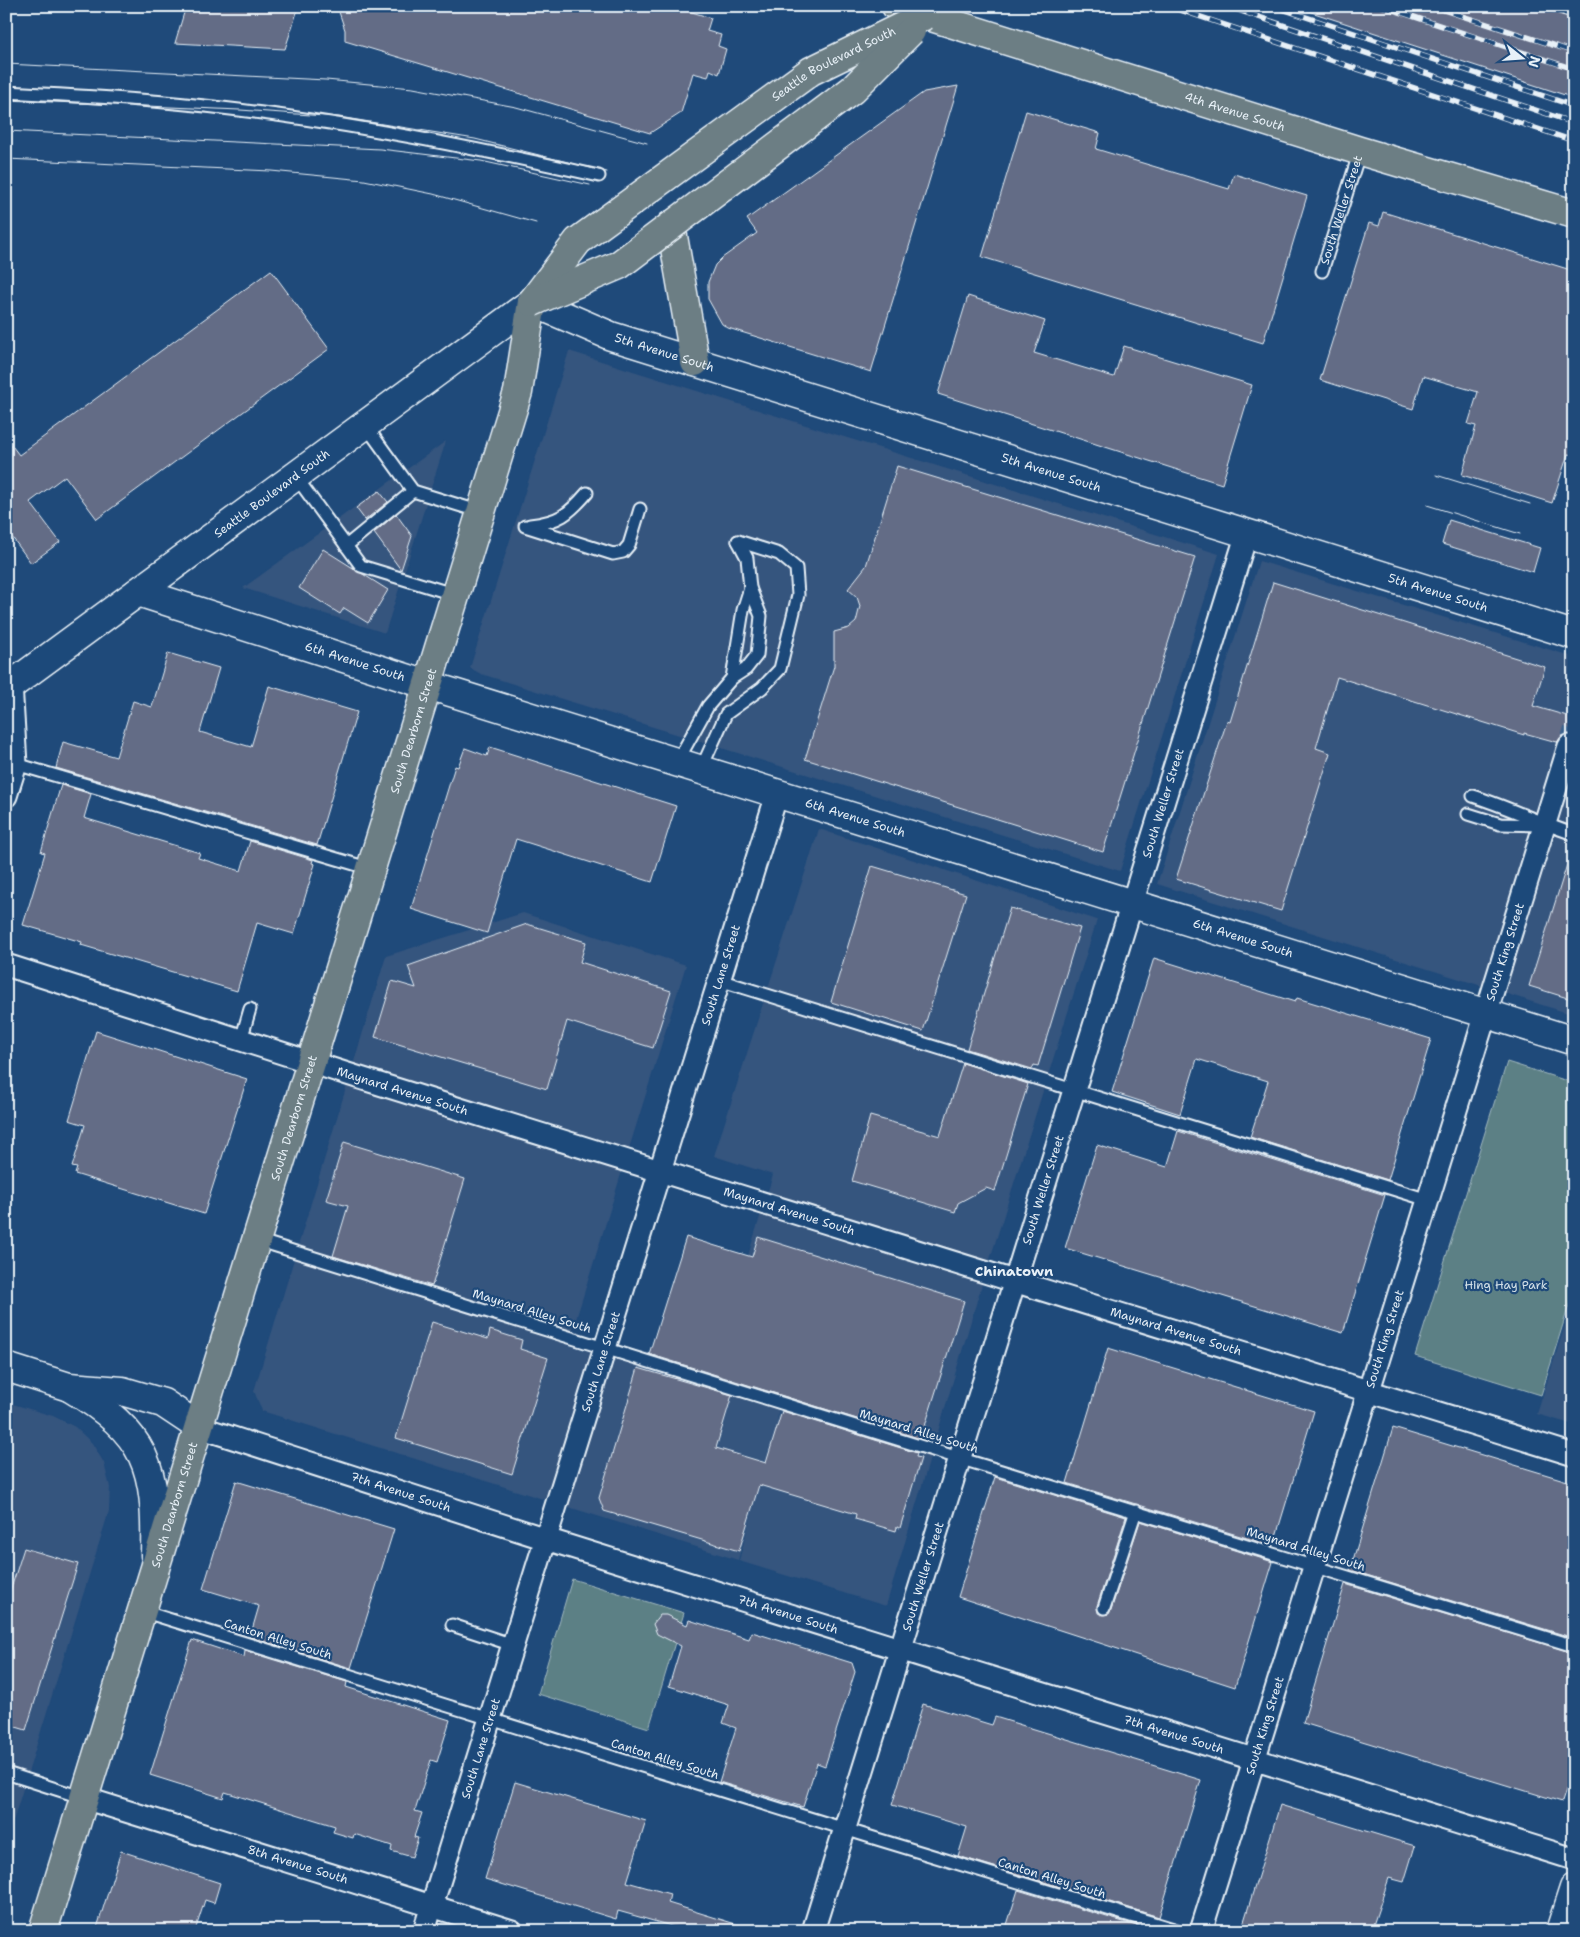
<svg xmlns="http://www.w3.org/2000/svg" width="1580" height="1937" viewBox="0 0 1580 1937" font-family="'Shantell Sans',sans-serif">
  <rect width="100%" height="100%" fill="#1f4a7a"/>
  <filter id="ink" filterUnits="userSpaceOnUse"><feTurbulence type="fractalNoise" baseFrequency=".02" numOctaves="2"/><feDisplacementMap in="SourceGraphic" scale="10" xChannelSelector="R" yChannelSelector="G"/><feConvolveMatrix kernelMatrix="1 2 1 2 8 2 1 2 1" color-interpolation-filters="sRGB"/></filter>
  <g filter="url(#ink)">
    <!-- built -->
    <path fill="#34547e" d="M 569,351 L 1219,554 L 1120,871 L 481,674 L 470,668 Z
      M 446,441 L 385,633 L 243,588 Z
      M 1259,561 L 1574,657 L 1574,1015 L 1157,884 Z
      M 819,829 L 1097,920 L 979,1294 L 886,1606 L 739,1561 L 750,1518 L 738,1560 L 262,1411 L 254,1391 L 386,956 L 523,913 L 686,965 L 568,1345 L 779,1408 L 777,1421 L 781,1407 L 708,1385 L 773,1175 L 714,1156 Z
      M 1574,1296 L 1574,1425 L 1537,1414 Z
      M 6,1402 L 53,1416 L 75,1427 L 92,1443 L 104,1463 L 110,1487 L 109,1511 L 6,1844 Z"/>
    <!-- green -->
    <path fill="#5c8085" stroke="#a2b8be" d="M 1507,1062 L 1574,1083 L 1574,1289 L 1541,1395 L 1415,1356 Z
      M 572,1579 L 684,1613 L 649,1728 L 538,1694 Z"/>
    <!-- building -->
    <path fill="#646c86" stroke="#e8f1f8" d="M 186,6 L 299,6 L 285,49 L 175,43 Z
      M 337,6 L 673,6 L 711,18 L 707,31 L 721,35 L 718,46 L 726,49 L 719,74 L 710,70 L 708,77 L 693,73 L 681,113 L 650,133 L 345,41 L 345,30 Z
      M 1305,6 L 1534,6 L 1574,19 L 1574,98 L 1305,10 Z
      M 958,86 L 871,372 L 728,328 L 722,324 L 708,299 L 708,282 L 715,265 L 722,258 L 757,233 L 747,219 L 924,92 Z
      M 1026,111 L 1100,133 L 1096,149 L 1229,189 L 1234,174 L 1307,196 L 1263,343 L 982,257 Z
      M 1383,212 L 1574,271 L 1574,455 L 1568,454 L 1552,503 L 1462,475 L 1476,426 L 1468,424 L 1478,392 L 1423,376 L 1413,409 L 1320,380 L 1369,223 L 1379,226 Z
      M 271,270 L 329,349 L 97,519 L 65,476 L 30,502 L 60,542 L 31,563 L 6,529 L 6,438 L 19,455 Z
      M 968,296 L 1045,321 L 1034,353 L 1114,377 L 1124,346 L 1252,385 L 1222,484 L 938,394 Z
      M 897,466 L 1195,557 L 1103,852 L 805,759 L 834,666 L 834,632 L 849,628 L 856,622 L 860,606 L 857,597 L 848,589 L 866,566 Z
      M 379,491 L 388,502 L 365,520 L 356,508 Z
      M 396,514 L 412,536 L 401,570 L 374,533 Z
      M 1449,520 L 1540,548 L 1533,572 L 1442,544 Z
      M 323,549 L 388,590 L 368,623 L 344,608 L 340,614 L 299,588 Z
      M 1273,582 L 1545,667 L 1533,706 L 1574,718 L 1574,735 L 1566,734 L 1557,742 L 1524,733 L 1524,735 L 1337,677 L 1316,748 L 1330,753 L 1281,911 L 1176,879 L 1227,721 L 1230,722 Z
      M 168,653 L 219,668 L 200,732 L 251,747 L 269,686 L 357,712 L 317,845 L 56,768 L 63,742 L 116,757 L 133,701 L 152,707 Z
      M 490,747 L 676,806 L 652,882 L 516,839 L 487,933 L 411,909 L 455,766 L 458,767 L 465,748 L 487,756 Z
      M 61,785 L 91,794 L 84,818 L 200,853 L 198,858 L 241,871 L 250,841 L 313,860 L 312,863 L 315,864 L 294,934 L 257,923 L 237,991 L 81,945 L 82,942 L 23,925 L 45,853 L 41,852 Z
      M 1569,858 L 1574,859 L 1574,1000 L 1529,986 Z
      M 872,866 L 966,894 L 923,1031 L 831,1002 Z
      M 1010,908 L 1080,928 L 1038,1066 L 1034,1065 L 1032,1069 L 967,1049 Z
      M 527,924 L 586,942 L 580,962 L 671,991 L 653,1048 L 567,1021 L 547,1089 L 375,1037 L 392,981 L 416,988 L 408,966 Z
      M 1154,958 L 1295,1002 L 1297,998 L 1431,1039 L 1388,1180 L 1250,1137 L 1268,1081 L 1197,1059 L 1180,1114 L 1112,1092 Z
      M 96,1031 L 247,1079 L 204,1214 L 75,1174 L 77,1168 L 72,1167 L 85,1125 L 69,1120 Z
      M 963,1063 L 1028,1084 L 995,1191 L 986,1188 L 958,1203 L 955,1212 L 852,1181 L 870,1116 L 940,1136 Z
      M 1178,1131 L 1385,1195 L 1343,1333 L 1065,1248 L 1097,1145 L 1167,1167 Z
      M 344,1142 L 465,1179 L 432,1286 L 333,1256 L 348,1206 L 326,1200 Z
      M 686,1237 L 752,1257 L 758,1237 L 964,1301 L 921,1439 L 649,1354 Z
      M 432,1322 L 488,1339 L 490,1330 L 522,1340 L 520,1349 L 548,1358 L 512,1474 L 396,1438 Z
      M 1108,1348 L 1314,1411 L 1273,1546 L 1067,1483 Z
      M 638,1368 L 732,1395 L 716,1448 L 766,1463 L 782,1411 L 917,1453 L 916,1457 L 921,1458 L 900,1528 L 897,1527 L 896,1531 L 855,1519 L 856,1514 L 759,1485 L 739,1551 L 604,1511 L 599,1498 Z
      M 1393,1428 L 1574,1483 L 1574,1638 L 1350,1570 Z
      M 995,1477 L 1126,1517 L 1097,1606 L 1098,1613 L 1102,1615 L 1109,1614 L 1111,1610 L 1140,1521 L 1273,1562 L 1235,1687 L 958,1597 Z
      M 236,1481 L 394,1529 L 351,1668 L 250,1637 L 259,1606 L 203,1589 Z
      M 24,1548 L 78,1564 L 26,1730 L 6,1724 L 6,1604 Z
      M 1345,1584 L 1574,1653 L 1574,1765 L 1562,1802 L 1303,1723 Z
      M 660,1615 L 666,1615 L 687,1625 L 689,1620 L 749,1639 L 752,1632 L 852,1663 L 855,1672 L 825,1766 L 817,1763 L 803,1807 L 719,1782 L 736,1728 L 723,1723 L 729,1705 L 669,1686 L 681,1646 L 657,1634 L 653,1624 Z
      M 192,1640 L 244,1657 L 245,1651 L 347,1682 L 346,1687 L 450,1720 L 437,1762 L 431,1760 L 415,1811 L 422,1813 L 414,1837 L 418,1838 L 412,1857 L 391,1851 L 392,1846 L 354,1834 L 353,1838 L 333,1832 L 335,1826 L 225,1792 L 223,1798 L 150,1775 Z
      M 923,1704 L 992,1725 L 995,1717 L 1201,1780 L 1159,1917 L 958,1856 L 967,1827 L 892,1805 Z
      M 515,1782 L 646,1821 L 627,1882 L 670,1894 L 668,1903 L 742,1926 L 741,1931 L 689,1931 L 618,1911 L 616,1919 L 485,1879 Z
      M 1280,1805 L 1415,1846 L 1404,1882 L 1389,1878 L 1371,1931 L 1241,1931 Z
      M 121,1851 L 220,1883 L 214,1903 L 205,1900 L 195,1931 L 96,1931 Z
      M 1018,1890 L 1153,1931 L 1005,1931 Z"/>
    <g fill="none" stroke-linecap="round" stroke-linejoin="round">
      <!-- street-tunnel -->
      <path stroke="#3d638d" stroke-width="21" stroke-dasharray="21 11" stroke-linecap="butt" d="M 1569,746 L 1574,730"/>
      <!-- lane casing -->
      <g stroke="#e8f1f8" stroke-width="15">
        <g id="lane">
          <path d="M 6,92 C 84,96 162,100 239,110 C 360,125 481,149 599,176"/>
          <path id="s1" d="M 1322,271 L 1360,151"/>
          <path d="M 366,426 L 413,491 L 481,512"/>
          <path d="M 296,477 L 361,566 L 456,595"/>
          <path d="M 530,525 C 559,522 569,514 587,493"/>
          <path d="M 525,526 L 613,554 L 623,552 L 629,545 L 640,509"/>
          <path d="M 346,546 L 413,491"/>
          <path d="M 732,678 L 746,669 L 757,655 L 761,616 L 750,588 L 747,558 L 738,541"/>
          <path d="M 677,762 L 708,706 L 732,678 L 743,610 L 750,588"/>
          <path d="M 16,764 L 371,869"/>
          <path d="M 701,769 L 726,714 L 762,688 L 780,669 L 798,595 L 796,568 L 779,554 L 738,541"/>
          <path d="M 1473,796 C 1508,807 1539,823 1574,834"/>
          <path d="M 1468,814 L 1500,824 L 1540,825"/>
          <path d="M 719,980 L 1428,1200"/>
          <path d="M 241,1040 L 250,1009"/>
          <path d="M 257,1240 L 926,1448 L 1574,1646"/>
          <path d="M 1104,1608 L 1136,1511"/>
          <path d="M 142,1611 L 877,1839 L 1180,1931"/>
          <path d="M 452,1625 L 513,1645"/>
          <path d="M 6,1773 L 84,1798"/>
        </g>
      </g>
      <!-- street casing -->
      <g stroke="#e8f1f8" stroke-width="25">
        <g id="street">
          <path d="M 6,796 L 16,764 L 11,684"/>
          <path id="s2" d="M 6,965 L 357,1077 L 1574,1455"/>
          <path id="s3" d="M 199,1427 L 546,1539 L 1574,1859"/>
          <path id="s4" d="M 84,1798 L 512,1931"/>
          <path id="s5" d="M 424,1931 L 777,794"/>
          <path id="s6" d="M 813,1931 L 1247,533"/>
          <path id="s7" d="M 1201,1931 L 1569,746"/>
        </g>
      </g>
      <!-- secondary casing -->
      <g stroke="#e8f1f8" stroke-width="31">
        <g id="secondary">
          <path id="s8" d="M 138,592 L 428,685 L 1574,1041"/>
          <path id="s9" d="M 6,689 L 532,302 L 611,336 L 1574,635"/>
          <path d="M 6,1367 L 69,1387 L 122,1391 L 163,1403 L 199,1427"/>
          <path d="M 69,1387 C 148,1434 157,1467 155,1555"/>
          <path d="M 1560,1931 L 1574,1888"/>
        </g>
      </g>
      <!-- primary casing -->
      <g stroke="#e8f1f8" stroke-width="31">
        <g id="primary">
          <path id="s10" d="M 896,6 L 1360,151 L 1574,214"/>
          <path d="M 671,225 L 695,362"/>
          <path id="s11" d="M 43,1931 L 518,392 L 532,302"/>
        </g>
      </g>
      <!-- lane -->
      <use href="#lane" stroke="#1f4a7a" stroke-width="11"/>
      <!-- street -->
      <use href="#street" stroke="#1f4a7a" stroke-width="21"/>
      <!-- secondary -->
      <use href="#secondary" stroke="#1f4a7a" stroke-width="28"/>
      <!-- primary -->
      <use href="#primary" stroke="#6c7e84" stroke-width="28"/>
      <!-- tram -->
      <path stroke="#e8f1f8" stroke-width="1" d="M 6,64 L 326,80 L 413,88 L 516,107 L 647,143
        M 6,100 L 240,110 L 339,117 L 475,139 L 607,172
        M 6,131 L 380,149 L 481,161 L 590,185
        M 6,159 L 271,171 L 364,180 L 433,194 L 536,223
        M 1436,475 L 1530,504
        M 1427,505 L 1520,534"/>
      <!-- rail casing -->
      <g stroke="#e8f1f8" stroke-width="5.5">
        <path id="rail" d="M 1168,6 L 1574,141
          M 1226,6 L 1574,123
          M 1273,6 L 1574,106
          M 1381,6 L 1574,69
          M 1431,6 L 1574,52
          M 1543,6 L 1574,16"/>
      </g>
      <!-- rail -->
      <use href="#rail" stroke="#1f4a7a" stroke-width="4" stroke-dasharray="11" stroke-linecap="butt"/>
      <!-- primary-bridge casing -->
      <g stroke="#e8f1f8" stroke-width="31" stroke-linecap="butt">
        <g id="primary-bridge">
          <path id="s12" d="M 532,302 L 578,241 L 811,71 L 926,15"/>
          <path d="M 532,302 L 619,265 L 852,90 L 911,31"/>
        </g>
      </g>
      <!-- primary-bridge -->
      <use href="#primary-bridge" stroke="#6c7e84" stroke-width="28"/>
    </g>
  </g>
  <g text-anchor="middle" stroke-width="4.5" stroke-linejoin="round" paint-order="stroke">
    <!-- street labels -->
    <g font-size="12" fill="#e8f1f8" stroke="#1f4a7a">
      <text dy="4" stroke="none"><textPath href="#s12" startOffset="388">Seattle Boulevard South</textPath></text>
      <text dy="4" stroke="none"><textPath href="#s10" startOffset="355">4th Avenue South</textPath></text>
      <text dy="4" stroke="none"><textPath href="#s1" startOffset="64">South Weller Street</textPath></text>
      <text dy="4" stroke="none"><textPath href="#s9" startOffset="795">5th Avenue South</textPath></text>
      <text dy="4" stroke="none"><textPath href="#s9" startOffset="1200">5th Avenue South</textPath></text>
      <text dy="4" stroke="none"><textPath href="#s9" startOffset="330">Seattle Boulevard South</textPath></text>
      <text dy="4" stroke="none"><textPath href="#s9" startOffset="1605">5th Avenue South</textPath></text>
      <text dy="4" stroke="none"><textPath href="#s8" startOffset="228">6th Avenue South</textPath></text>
      <text dy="4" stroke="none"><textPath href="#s11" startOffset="1256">South Dearborn Street</textPath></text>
      <text dy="4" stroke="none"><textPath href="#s6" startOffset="1181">South Weller Street</textPath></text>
      <text dy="4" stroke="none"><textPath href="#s8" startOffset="752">6th Avenue South</textPath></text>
      <text dy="4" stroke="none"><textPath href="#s8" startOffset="1158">6th Avenue South</textPath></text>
      <text dy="4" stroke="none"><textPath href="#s7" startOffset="1025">South King Street</textPath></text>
      <text dy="4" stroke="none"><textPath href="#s5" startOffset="1001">South Lane Street</textPath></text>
      <text dy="4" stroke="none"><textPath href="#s2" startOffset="416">Maynard Avenue South</textPath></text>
      <text dy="4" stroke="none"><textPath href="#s11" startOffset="851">South Dearborn Street</textPath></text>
      <text dy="4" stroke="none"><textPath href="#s6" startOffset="776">South Weller Street</textPath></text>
      <text dy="4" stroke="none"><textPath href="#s2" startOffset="821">Maynard Avenue South</textPath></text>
      <text transform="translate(532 1311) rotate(17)" y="4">Maynard Alley South</text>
      <text dy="4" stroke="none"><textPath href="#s2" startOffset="1226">Maynard Avenue South</textPath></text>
      <text dy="4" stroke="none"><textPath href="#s7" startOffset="620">South King Street</textPath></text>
      <text dy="4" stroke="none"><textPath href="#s5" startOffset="596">South Lane Street</textPath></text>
      <text transform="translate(919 1431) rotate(17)" y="4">Maynard Alley South</text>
      <text dy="4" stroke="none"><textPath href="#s3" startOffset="212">7th Avenue South</textPath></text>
      <text dy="4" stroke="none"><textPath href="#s11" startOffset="446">South Dearborn Street</textPath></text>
      <text transform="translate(1306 1549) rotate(17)" y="4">Maynard Alley South</text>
      <text dy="4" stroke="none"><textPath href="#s6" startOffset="371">South Weller Street</textPath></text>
      <text dy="4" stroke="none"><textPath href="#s3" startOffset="618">7th Avenue South</textPath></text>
      <text transform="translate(278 1639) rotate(17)" y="4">Canton Alley South</text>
      <text dy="4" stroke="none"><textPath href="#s7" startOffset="215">South King Street</textPath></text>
      <text dy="4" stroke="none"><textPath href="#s3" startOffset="1022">7th Avenue South</textPath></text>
      <text dy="4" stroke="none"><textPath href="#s5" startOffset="191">South Lane Street</textPath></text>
      <text transform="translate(665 1759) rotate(17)" y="4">Canton Alley South</text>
      <text dy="4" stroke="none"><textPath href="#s4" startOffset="224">8th Avenue South</textPath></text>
      <text transform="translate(1052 1878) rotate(17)" y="4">Canton Alley South</text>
    </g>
    <!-- park labels -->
    <g font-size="12" fill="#d3e0e7" stroke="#1f4a7a">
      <text x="1506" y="1289">Hing Hay Park</text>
    </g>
    <!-- neighbourhood labels -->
    <g font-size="14" font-weight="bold" fill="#e8f1f8" stroke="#1f4a7a">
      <text x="1014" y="1276">Chinatown</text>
    </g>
  </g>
  <!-- margin -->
  <rect width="1580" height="1937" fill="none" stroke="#1f4a7a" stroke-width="25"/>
  <rect x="12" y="12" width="1555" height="1912" fill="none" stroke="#e8f1f8" stroke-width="2" filter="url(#ink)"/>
  <!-- north arrow -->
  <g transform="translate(1522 58) rotate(107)" stroke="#1f4a7a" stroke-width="4" paint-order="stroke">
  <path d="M0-4L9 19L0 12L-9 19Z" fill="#e8f1f8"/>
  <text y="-8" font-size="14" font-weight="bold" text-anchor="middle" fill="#e8f1f8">N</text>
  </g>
</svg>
